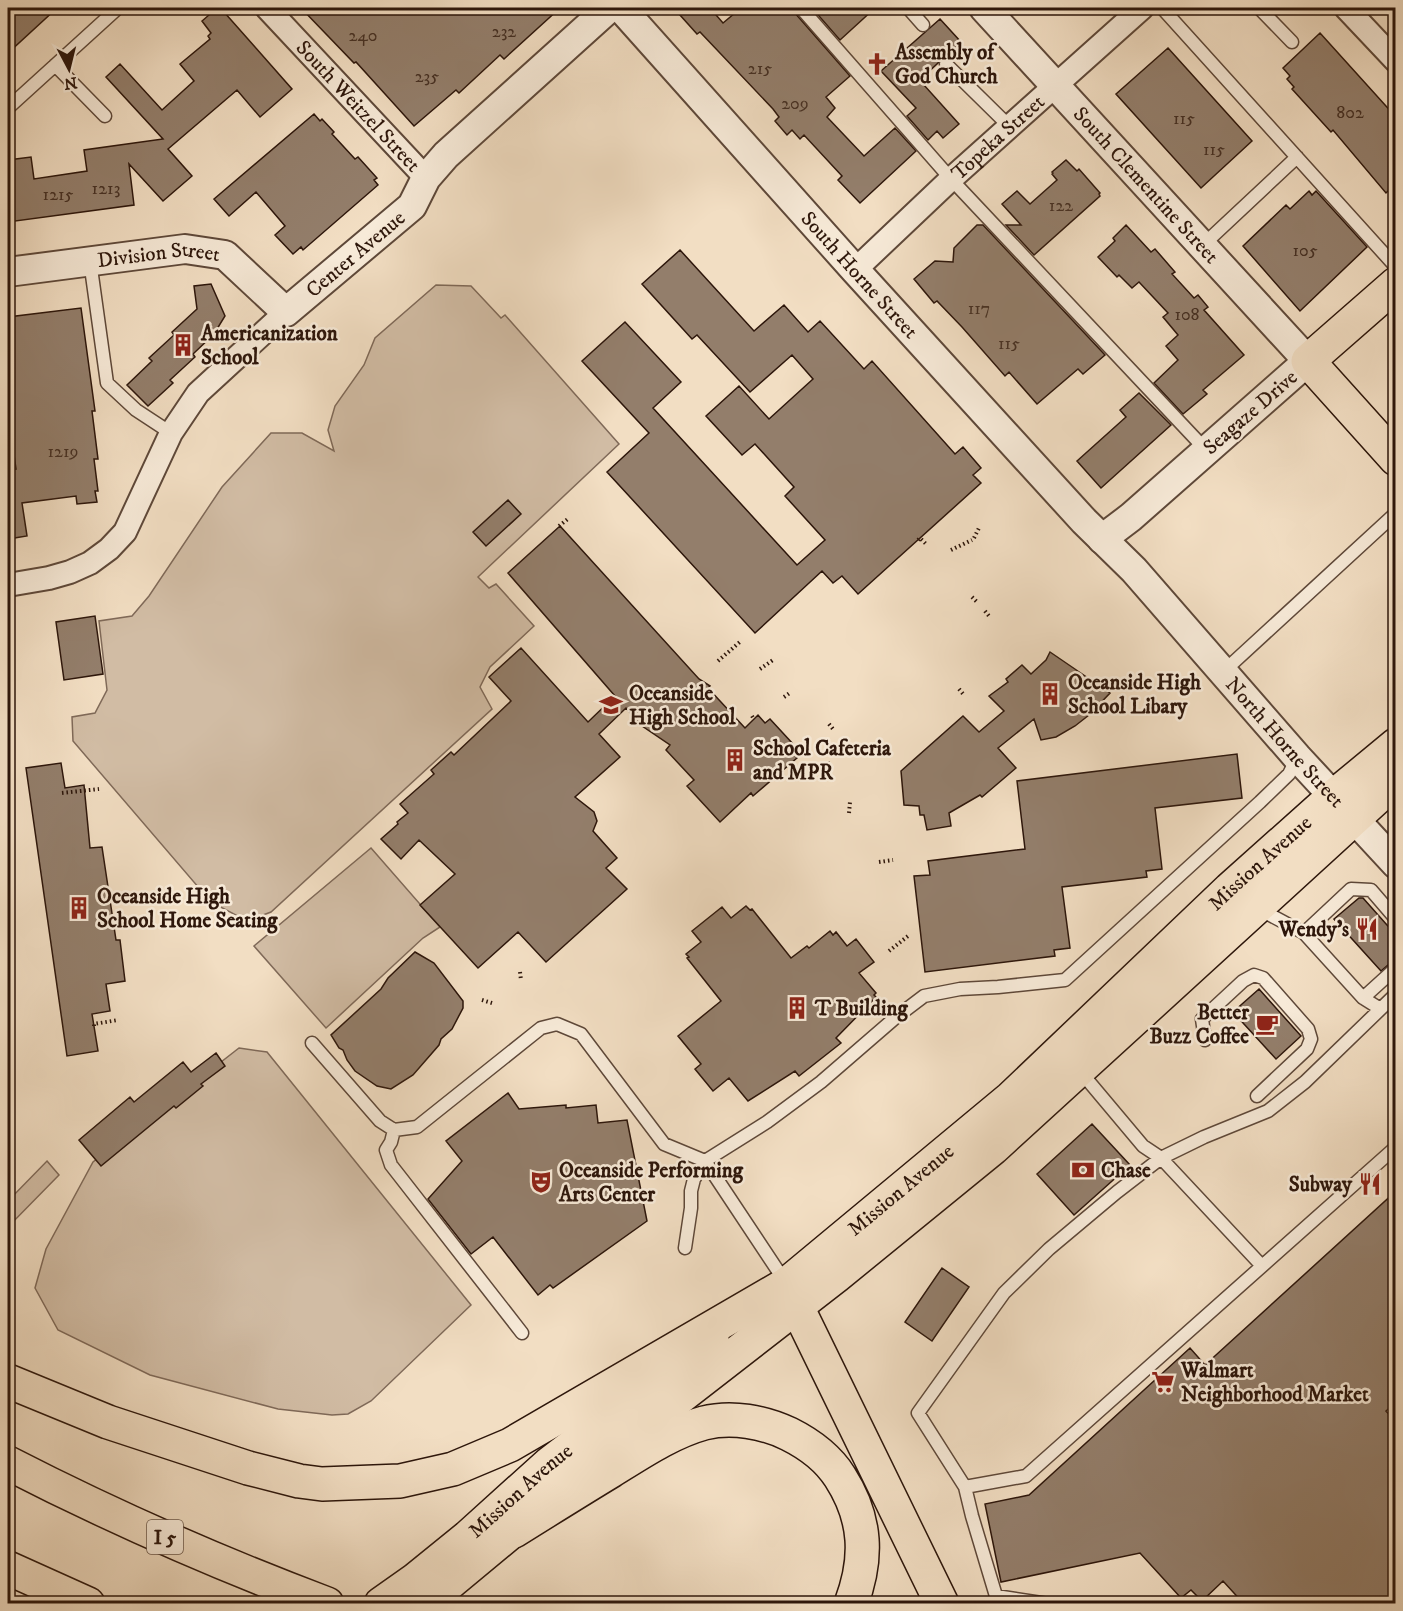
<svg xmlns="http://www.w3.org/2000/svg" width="1403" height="1611" viewBox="0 0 1403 1611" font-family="'IM FELL DW Pica',serif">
  <rect width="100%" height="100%" fill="#f2dec3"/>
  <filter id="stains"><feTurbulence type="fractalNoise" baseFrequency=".00333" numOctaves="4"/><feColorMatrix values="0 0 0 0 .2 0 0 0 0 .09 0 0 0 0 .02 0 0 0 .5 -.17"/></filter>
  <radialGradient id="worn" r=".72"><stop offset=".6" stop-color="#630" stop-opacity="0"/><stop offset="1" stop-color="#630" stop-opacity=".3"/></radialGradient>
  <!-- green -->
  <path fill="#d1bca4" stroke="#7f6958" stroke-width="1.5" d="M 436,285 L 471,286 L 501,318 L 505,315 L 619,444 L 478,577 L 489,588 L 496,584 L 534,626 L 490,667 L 480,687 L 492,709 L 271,912 L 247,921 L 211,902 L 73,741 L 72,717 L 95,713 L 107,690 L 99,621 L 132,616 L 149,596 L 222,487 L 271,433 L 302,433 L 334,451 L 328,430 L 335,406 L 364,365 L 375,338 Z
    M 371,848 L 440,927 L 423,938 L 326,1028 L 254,946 Z
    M 239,1048 L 267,1052 L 471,1305 L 371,1401 L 348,1414 L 332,1415 L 278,1409 L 150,1375 L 58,1330 L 35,1288 L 46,1249 L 93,1162 Z
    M 47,1161 L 59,1175 L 8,1227 L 8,1201 Z"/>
  <!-- building -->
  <path fill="#937e6b" stroke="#2d160b" stroke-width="1.5" d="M 8,8 L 57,8 L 8,53 Z
    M 217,8 L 221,14 L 224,12 L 292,89 L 260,117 L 237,90 L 168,149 L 192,176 L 163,201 L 129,164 L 134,205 L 8,222 L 8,160 L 31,157 L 34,179 L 87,171 L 84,150 L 163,139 L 106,77 L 120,64 L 162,110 L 194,81 L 180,64 L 210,39 L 208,36 L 211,33 L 202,21 Z
    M 301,8 L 560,8 L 504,59 L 500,55 L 459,93 L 456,90 L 414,126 L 356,62 L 354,63 Z
    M 689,8 L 710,8 L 723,23 L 741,8 L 793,8 L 795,13 L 850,76 L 826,97 L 835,108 L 827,117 L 864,156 L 895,128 L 916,151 L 860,203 L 838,180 L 842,176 L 804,135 L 800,139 L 792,130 L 787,135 L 775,121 L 779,117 L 773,109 L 700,32 L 697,34 L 680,15 Z
    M 812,8 L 875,8 L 840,40 Z
    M 940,19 L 961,42 L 945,56 L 941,58 L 938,63 L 922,78 L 926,82 L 923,84 L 959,124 L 943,138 L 937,131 L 928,140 L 907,116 L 916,108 L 881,71 Z
    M 1320,33 L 1395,116 L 1395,184 L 1386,193 L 1333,130 L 1331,132 L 1292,89 L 1294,87 L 1287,79 L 1290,76 L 1283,68 Z
    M 1168,48 L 1252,141 L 1201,188 L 1116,94 Z
    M 314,114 L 320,121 L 322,119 L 334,132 L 332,134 L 355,159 L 358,157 L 377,178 L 374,180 L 378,185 L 303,250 L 301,247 L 293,254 L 275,235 L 285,226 L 256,192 L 229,216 L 214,199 Z
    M 1066,160 L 1077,171 L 1079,169 L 1100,193 L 1099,194 L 1100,196 L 1034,255 L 1006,225 L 1021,225 L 1002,204 L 1017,191 L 1030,204 L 1057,180 L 1052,174 L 1053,173 L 1052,172 Z
    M 1309,191 L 1312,195 L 1316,191 L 1367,247 L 1300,311 L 1243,246 L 1286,205 L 1290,209 Z
    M 977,225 L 983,225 L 1105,355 L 1083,374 L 1078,369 L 1037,404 L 1009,372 L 1005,376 L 962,327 L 937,301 L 934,303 L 914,279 L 935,261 L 953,262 L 954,248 Z
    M 1126,225 L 1151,252 L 1155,249 L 1175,272 L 1172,274 L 1194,298 L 1198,295 L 1208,307 L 1204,310 L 1244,355 L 1203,390 L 1207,394 L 1183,414 L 1154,383 L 1178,360 L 1166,346 L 1178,335 L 1163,317 L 1168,313 L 1139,282 L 1132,288 L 1119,275 L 1117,277 L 1098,257 L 1115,241 L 1113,238 Z
    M 680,250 L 754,331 L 784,305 L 808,332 L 820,321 L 864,369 L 872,361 L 955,454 L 963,447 L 981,468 L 973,475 L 981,483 L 858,594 L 842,576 L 833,583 L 822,571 L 755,633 L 607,472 L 649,433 L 582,361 L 625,322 L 681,382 L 653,408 L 797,565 L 825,540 L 785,496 L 794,487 L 755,444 L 742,455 L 706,416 L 739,386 L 769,419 L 813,379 L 792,355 L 750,392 L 697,335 L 692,339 L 642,284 Z
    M 211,284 L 225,316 L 214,334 L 193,354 L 195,357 L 170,380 L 173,383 L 148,406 L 127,385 L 152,361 L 149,358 L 174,335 L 172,332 L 197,309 L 194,286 Z
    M 81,308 L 95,411 L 92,411 L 98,459 L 94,459 L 98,491 L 95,491 L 97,502 L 77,504 L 76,496 L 22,503 L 27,536 L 8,539 L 8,470 L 16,469 L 13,448 L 8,449 L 8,317 Z
    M 1139,393 L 1171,425 L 1101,488 L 1077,461 L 1126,417 L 1120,410 Z
    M 508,500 L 521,514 L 486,546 L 473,532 Z
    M 560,526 L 699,679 L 710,686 L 708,688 L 745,728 L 758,715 L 765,723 L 770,719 L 793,744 L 788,748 L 797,758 L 753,796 L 751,793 L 720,822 L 687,786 L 694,780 L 666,750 L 670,745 L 642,726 L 626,708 L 599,734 L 620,757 L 575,797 L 594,812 L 597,821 L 593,831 L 617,858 L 606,868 L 627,889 L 546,962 L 518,932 L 478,968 L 420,905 L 455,874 L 419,840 L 401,859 L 381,839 L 398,824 L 397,822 L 408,813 L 400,804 L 434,774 L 431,770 L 451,752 L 454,755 L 511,701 L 489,677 L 521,648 L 588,722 L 615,696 L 508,573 Z
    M 95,616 L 103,674 L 64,680 L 56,622 Z
    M 1050,652 L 1110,693 L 1089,715 L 1075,726 L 1056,737 L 1041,740 L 1034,719 L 998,748 L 1016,768 L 982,797 L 980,795 L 949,813 L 951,826 L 927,830 L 924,815 L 920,815 L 919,806 L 904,805 L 901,771 L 963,716 L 979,732 L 1004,711 L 989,696 L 1008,682 L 1006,679 L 1022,665 L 1031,674 L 1046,660 Z
    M 1237,754 L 1242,798 L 1155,808 L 1162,869 L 1146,871 L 1147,877 L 1062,887 L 1070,948 L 1054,950 L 1055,956 L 925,972 L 914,876 L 930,875 L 928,861 L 1025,849 L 1017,781 Z
    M 61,763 L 65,788 L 84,785 L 90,848 L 102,847 L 116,940 L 120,940 L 125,981 L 106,984 L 110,1011 L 92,1014 L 98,1051 L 67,1056 L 26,768 Z
    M 1359,898 L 1363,898 L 1395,934 L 1395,959 L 1381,971 L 1334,919 Z
    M 746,906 L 750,910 L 752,909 L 791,958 L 807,946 L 809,948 L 830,931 L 833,935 L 836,932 L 847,946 L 856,939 L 874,962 L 859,973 L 876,993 L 874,995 L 876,997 L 836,1038 L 841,1043 L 799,1076 L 795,1071 L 748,1101 L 729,1078 L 713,1091 L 695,1069 L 701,1064 L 678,1036 L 721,1001 L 687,958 L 689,957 L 686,954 L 701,942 L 692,931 L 722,907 L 731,918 Z
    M 415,952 L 434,963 L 463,1001 L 463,1008 L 452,1029 L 441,1039 L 439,1045 L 413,1075 L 391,1089 L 377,1086 L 355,1071 L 347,1060 L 343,1050 L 339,1048 L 331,1035 L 381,989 L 388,978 Z
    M 1259,989 L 1301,1036 L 1276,1059 L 1233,1012 Z
    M 216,1053 L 225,1066 L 201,1084 L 203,1086 L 176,1108 L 174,1106 L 101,1166 L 79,1140 L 130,1097 L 134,1102 L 183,1062 L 191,1072 Z
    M 508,1093 L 519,1109 L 566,1105 L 566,1108 L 596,1105 L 598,1123 L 627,1120 L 647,1221 L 553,1288 L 550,1285 L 538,1295 L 493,1237 L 471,1254 L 428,1199 L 462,1161 L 446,1141 Z
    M 1092,1124 L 1130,1165 L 1074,1215 L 1037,1174 Z
    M 1395,1192 L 1395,1403 L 1386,1411 L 1395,1421 L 1395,1604 L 1244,1604 L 1223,1581 L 1202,1601 L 1191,1590 L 1181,1598 L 1140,1553 L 1001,1582 L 985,1504 L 1029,1495 L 1190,1348 L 1205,1365 Z
    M 942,1268 L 969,1287 L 932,1341 L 905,1322 Z"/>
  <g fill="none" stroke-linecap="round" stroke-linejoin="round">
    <!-- service casing -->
    <g stroke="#5e4839" stroke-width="15">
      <path id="service" d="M 801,8 L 951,179 L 1206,450
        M 908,8 L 923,25
        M 1162,8 L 1396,267
        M 1259,8 L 1292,42
        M 946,64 L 1010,127
        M 55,65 L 105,116
        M 8,108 L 118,8
        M 1202,246 L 1297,157
        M 90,261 L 107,383 L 136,410 L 171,433
        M 1223,672 L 1396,513
        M 1259,909 L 1304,933 L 1363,998 L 1379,1008
        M 1304,933 L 1351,889 L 1371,890 L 1396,919
        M 1363,998 L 1396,968
        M 1205,1040 L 1202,1019 L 1243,981 L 1254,975 L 1263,978 L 1308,1029 L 1311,1039 L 1307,1049 L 1257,1096
        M 312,1043 L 380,1121 L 394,1130 L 417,1127 L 541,1028 L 557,1024 L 581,1034 L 664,1144 L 705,1161 L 694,1179 L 691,1191 L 691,1208 L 685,1248
        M 1080,1071 L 1143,1146 L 1161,1158 L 1262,1266
        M 394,1130 L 391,1142 L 386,1150 L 391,1165 L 522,1333
        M 786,1283 L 705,1161 L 767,1122 L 821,1082 L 895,1018 L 924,996 L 960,989 L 998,987 L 1065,980 L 1260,802 L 1289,774 L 1297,758
        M 965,1487 L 1026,1476 L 1396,1147
        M 1048,1604 L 996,1596 L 972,1516 L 965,1487 L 918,1413 L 1004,1293 L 1049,1249 L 1117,1192 L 1161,1158 L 1204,1137 L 1268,1111 L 1305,1082 L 1396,994"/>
    </g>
    <!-- minor casing -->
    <g stroke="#5e4839" stroke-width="26">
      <g id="minor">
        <path id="s1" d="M 267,8 L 426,178"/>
        <path d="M 1346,8 L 1396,61"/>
        <path id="s2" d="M 855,270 L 951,179 L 1142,8"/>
        <path d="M 8,585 L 49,578 L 70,572 L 90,563 L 109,549 L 125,532 L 171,433 L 198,393 L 286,312"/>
      </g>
    </g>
    <!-- tertiary casing -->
    <g stroke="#5e4839" stroke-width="32">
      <g id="tertiary">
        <path id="s3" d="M 621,8 L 855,270 L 1084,521 L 1134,570 L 1297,757 L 1396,864"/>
        <path id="s4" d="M 984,8 L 1308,361 L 1131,517 L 1102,539"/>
        <path id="s5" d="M 8,272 L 185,249 L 225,255 L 286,312 L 412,206 L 426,178 L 446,155 L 609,8"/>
      </g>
    </g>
    <!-- primary casing -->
    <g stroke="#2d160b" stroke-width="36">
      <g id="primary">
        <path d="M 1396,284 L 1308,361 L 1396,459"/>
        <path id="s6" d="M 763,1301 L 787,1284 L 1011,1098 L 1230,889 L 1333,797 L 1396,745"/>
        <path id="s7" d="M 381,1604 L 415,1580 L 468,1537 L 550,1463 L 712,1339"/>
        <path d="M 424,1604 L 577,1477 L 836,1276 L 993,1148 L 1396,780"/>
      </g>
    </g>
    <!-- motorway casing -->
    <g stroke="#2d160b" stroke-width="36">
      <path id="motorway" d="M 797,1307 L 942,1604
        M 8,1381 L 108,1422 L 248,1468 L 299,1481 L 322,1484 L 400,1481 L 453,1469 L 510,1445 L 787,1284
        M 8,1463 C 111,1516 218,1563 327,1604
        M 514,1531 C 546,1511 578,1491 611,1471 C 640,1453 671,1432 704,1423 C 732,1416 764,1422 789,1434 C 809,1444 828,1458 840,1477 C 867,1519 868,1559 851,1604
        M 8,1568 L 88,1604"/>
    </g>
    <!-- path -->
    <path stroke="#2d160b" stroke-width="4" stroke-dasharray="1.5 3" stroke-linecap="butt" d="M 559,526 L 569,518
      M 974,538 L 979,528
      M 918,540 L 920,538 L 927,545
      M 951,550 L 972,540
      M 972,597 L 977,602
      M 985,611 L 989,616
      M 718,661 L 741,641
      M 760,669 L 773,660
      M 959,689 L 964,695
      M 784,697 L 791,692
      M 752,716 L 754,719
      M 829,724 L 833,729
      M 820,766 L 831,763
      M 62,793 L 99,789
      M 849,813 L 850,802
      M 879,862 L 893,860
      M 168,913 L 178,912
      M 889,951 L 908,936
      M 520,972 L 521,980
      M 482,1000 L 492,1003
      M 94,1026 L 94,1024 L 118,1020"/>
    <!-- service -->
    <use href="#service" stroke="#f7ead8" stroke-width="12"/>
    <!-- minor -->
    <use href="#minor" stroke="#f7ead8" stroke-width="22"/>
    <!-- tertiary -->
    <use href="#tertiary" stroke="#f7ead8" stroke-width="28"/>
    <!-- primary -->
    <use href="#primary" stroke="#f2dec3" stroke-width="33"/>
    <!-- motorway -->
    <use href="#motorway" stroke="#f2dec3" stroke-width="33"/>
  </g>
  <!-- icons -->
  <defs>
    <g id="church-bare" transform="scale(1.8)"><path d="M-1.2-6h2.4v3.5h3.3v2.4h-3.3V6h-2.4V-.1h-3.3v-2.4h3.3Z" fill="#8f2418" stroke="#f7ead8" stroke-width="2.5" paint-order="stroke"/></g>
    <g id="building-bare" transform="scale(1.8)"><path d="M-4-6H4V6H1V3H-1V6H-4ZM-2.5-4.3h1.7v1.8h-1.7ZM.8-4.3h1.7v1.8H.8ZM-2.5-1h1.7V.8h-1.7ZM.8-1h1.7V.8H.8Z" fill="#8f2418" stroke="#f7ead8" stroke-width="2.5" paint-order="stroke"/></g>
    <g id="school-bare" transform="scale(1.8)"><path d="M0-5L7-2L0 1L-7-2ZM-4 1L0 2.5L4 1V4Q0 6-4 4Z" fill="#8f2418" stroke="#f7ead8" stroke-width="2.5" paint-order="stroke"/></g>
    <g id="restaurant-bare" transform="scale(1.8)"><path d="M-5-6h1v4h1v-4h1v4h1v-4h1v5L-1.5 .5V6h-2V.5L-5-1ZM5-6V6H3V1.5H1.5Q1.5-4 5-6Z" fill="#8f2418" stroke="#f7ead8" stroke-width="2.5" paint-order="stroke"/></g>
    <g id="cafe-bare" transform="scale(1.8)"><path d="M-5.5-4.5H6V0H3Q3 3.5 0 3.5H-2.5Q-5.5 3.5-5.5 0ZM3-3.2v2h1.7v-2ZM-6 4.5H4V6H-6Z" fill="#8f2418" stroke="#f7ead8" stroke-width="2.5" paint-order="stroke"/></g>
    <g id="bank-bare" transform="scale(1.8)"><path d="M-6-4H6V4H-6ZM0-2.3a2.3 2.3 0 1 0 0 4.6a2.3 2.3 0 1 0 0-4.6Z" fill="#8f2418" stroke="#f7ead8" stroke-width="2.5" paint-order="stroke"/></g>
    <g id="theatre-bare" transform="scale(1.8)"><path d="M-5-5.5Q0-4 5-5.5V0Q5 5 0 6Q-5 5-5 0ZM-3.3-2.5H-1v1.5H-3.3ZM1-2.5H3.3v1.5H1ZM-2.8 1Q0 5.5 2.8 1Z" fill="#8f2418" stroke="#f7ead8" stroke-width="2.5" paint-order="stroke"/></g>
    <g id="supermarket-bare" transform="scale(1.8)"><path d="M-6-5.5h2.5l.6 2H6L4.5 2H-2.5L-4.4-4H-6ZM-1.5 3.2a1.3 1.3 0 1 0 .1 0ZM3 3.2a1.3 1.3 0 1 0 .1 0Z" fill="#8f2418" stroke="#f7ead8" stroke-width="2.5" paint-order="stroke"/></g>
  </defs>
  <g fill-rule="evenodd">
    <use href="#church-bare" x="877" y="64"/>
    <use href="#building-bare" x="183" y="345"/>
    <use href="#building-bare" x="1050" y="694"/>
    <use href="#school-bare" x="611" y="705"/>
    <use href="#building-bare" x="735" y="760"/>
    <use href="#building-bare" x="79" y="908"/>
    <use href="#restaurant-bare" x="1367" y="929"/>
    <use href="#building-bare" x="797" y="1008"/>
    <use href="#cafe-bare" x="1267" y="1024"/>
    <use href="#bank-bare" x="1083" y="1170"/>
    <use href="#theatre-bare" x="541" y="1182"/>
    <use href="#restaurant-bare" x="1370" y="1184"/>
    <use href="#supermarket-bare" x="1163" y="1382"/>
  </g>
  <g text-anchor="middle" stroke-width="5" stroke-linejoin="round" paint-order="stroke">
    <!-- number labels -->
    <g font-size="18" fill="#463023">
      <text x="504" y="37">232</text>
      <text x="363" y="41">240</text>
      <text x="760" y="74">215</text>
      <text x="427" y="82">235</text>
      <text x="795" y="109">209</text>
      <text x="1350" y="118">802</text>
      <text x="1184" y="124">115</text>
      <text x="1214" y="155">115</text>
      <text x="106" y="194">1213</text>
      <text x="58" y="200">1215</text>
      <text x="1061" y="211">122</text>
      <text x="1305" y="256">105</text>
      <text x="979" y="314">117</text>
      <text x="1187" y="320">108</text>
      <text x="1009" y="349">115</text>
      <text x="63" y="457">1219</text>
    </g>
    <!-- shield labels -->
    <rect fill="#f7ead8" stroke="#6a5648" stroke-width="1.5" x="147" y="1520" width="36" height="34" rx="4.5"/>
    <g font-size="20" font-weight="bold" fill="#2d160b">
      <text x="165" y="1544">I 5</text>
    </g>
    <!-- poi labels -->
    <g font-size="21" font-weight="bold" fill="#2d160b" stroke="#f7ead8" text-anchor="start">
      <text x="895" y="59">Assembly of<tspan x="895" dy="24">God Church</tspan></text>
      <text x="201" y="340">Americanization<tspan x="201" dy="24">School</tspan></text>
      <text x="1068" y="689">Oceanside High<tspan x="1068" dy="24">School Libary</tspan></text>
      <text x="629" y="700">Oceanside<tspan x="629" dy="24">High School</tspan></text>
      <text x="753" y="755">School Cafeteria<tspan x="753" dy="24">and MPR</tspan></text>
      <text x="97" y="903">Oceanside High<tspan x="97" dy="24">School Home Seating</tspan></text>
      <text x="1349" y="936" text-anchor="end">Wendy's</text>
      <text x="815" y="1015">T Building</text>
      <text x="1249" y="1019" text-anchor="end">Better<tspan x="1249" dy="24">Buzz Coffee</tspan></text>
      <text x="559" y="1177">Oceanside Performing<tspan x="559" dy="24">Arts Center</tspan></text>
      <text x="1101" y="1177">Chase</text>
      <text x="1352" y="1191" text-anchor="end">Subway</text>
      <text x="1181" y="1377">Walmart<tspan x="1181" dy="24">Neighborhood Market</tspan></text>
    </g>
    <!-- street labels -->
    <g font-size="21" fill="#2d160b" stroke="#f7ead8">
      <text dy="7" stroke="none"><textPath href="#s1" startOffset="134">South Weitzel Street</textPath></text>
      <text dy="7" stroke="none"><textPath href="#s2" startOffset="195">Topeka Street</textPath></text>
      <text dy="7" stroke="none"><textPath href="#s4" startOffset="240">South Clementine Street</textPath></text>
      <text dy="7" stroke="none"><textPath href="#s5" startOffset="393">Center Avenue</textPath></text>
      <text dy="7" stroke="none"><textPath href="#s5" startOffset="152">Division Street</textPath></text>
      <text dy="7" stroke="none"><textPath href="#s3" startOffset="358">South Horne Street</textPath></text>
      <text transform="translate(1250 412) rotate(-41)" y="7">Seagaze Drive</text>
      <text dy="7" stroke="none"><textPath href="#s3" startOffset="990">North Horne Street</textPath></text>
      <text dy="7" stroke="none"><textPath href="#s6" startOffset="663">Mission Avenue</textPath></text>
      <text dy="7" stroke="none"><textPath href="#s6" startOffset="177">Mission Avenue</textPath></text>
      <text dy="7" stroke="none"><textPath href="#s7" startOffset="180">Mission Avenue</textPath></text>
    </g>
  </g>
  <!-- margin -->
  <rect width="1403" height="1611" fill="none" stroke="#f2dec3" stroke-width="30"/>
  <rect x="9" y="9" width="1385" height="1593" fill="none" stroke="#2d160b" stroke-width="3"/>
  <rect x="15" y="15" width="1373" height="1581" fill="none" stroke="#2d160b" stroke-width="1.5"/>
  <!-- north arrow -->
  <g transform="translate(69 69) rotate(173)" stroke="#f7ead8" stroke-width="4.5" paint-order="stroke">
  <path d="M0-4.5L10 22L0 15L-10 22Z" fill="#2d160b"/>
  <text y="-9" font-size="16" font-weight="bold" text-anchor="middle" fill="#2d160b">N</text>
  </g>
  <rect width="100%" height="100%" filter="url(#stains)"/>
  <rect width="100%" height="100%" fill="url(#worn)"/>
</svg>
